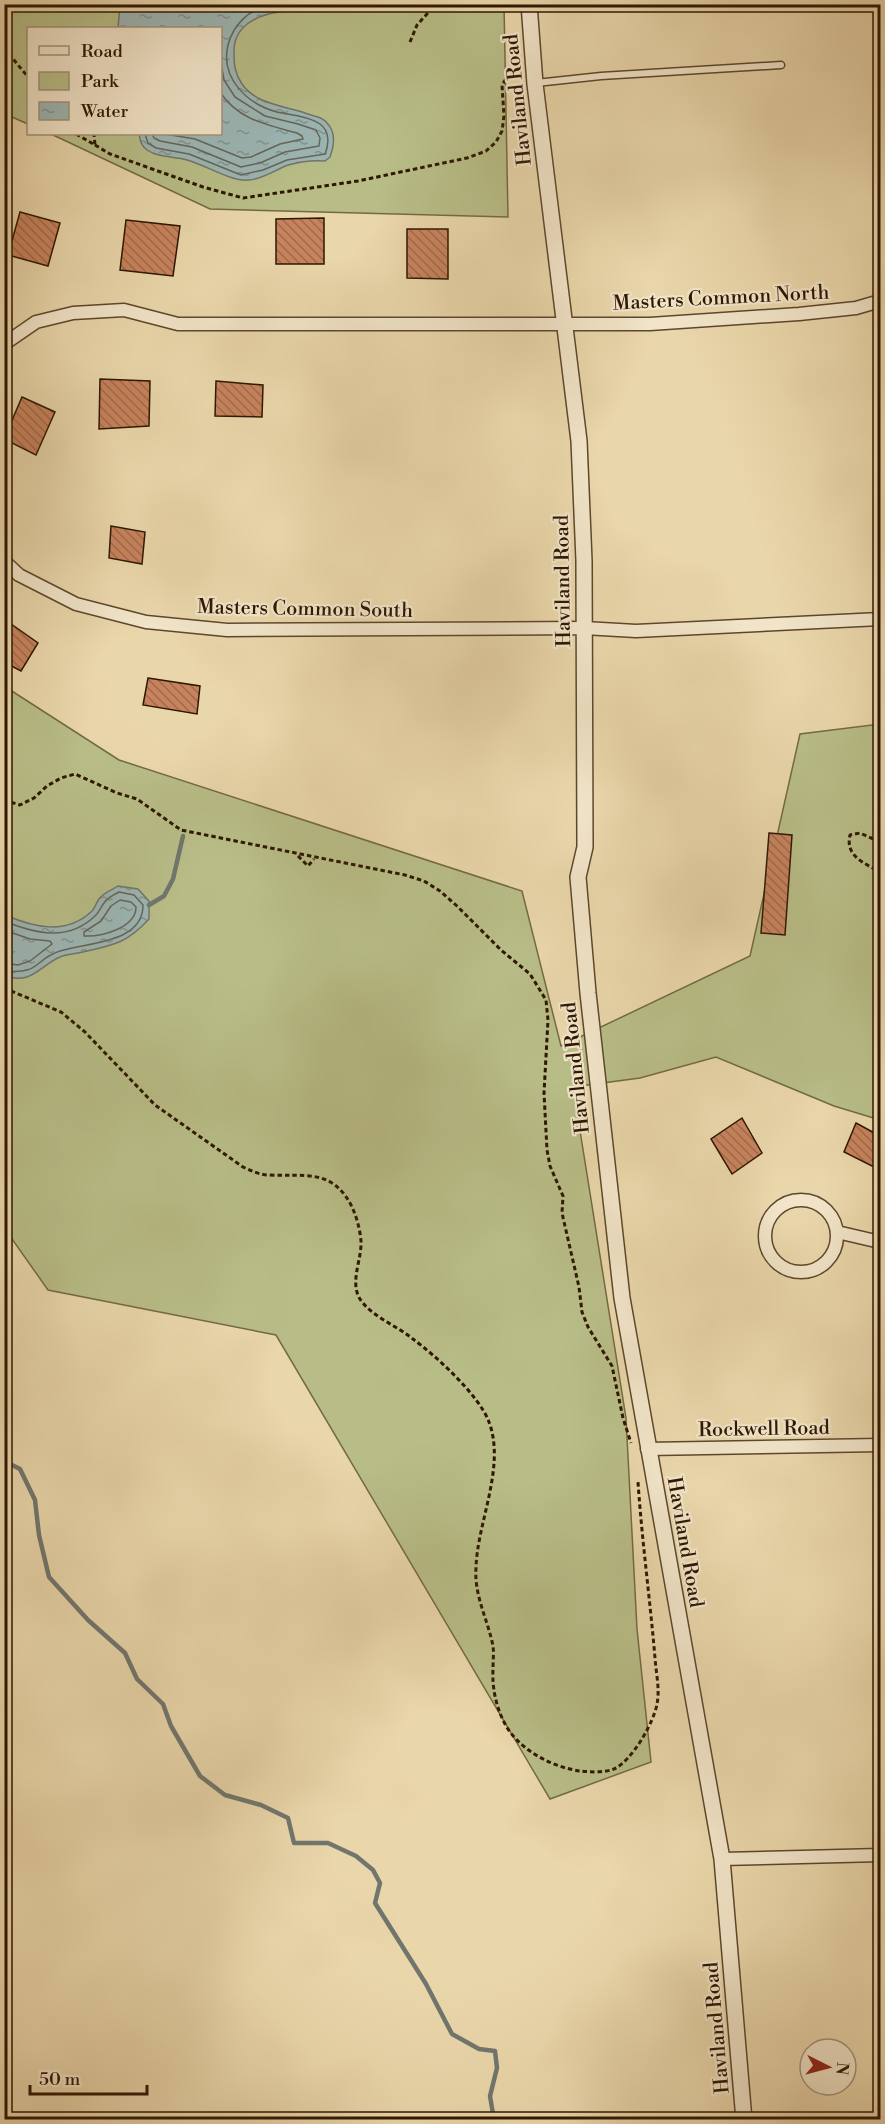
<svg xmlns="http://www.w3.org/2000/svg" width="885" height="2124" viewBox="0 0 885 2124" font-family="'Libre Bodoni',serif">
  <defs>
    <pattern id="water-ripples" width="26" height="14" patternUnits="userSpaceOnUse" patternTransform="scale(1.5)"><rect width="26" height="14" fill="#9cb6b4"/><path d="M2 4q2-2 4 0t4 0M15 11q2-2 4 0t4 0" fill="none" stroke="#809390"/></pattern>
    <pattern id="building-back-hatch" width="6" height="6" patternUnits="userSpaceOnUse" patternTransform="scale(1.5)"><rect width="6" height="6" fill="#c7835d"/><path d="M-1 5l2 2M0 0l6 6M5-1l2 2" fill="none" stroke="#a26a4b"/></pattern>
  </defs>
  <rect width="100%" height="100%" fill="#e9d6aa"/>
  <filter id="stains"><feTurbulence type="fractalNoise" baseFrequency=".00333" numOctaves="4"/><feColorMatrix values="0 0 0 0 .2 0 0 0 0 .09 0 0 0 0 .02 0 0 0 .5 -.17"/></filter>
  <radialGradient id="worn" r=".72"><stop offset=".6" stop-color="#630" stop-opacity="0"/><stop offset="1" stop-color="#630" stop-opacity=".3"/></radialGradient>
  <!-- green -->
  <path fill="#b8bd87" stroke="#736a44" stroke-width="1.5" d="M 4,5 L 504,5 L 508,217 L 210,209 L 51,134 L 220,134 L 220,28 L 28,28 L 28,124 L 5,114 Z
    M 4,686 L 119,760 L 522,891 L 561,1046 L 750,956 L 800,734 L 880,724 L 880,1120 L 834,1106 L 716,1057 L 640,1078 L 573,1087 L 626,1418 L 637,1629 L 651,1762 L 550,1799 L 276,1335 L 48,1290 L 5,1229 Z"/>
  <!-- water -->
  <path fill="url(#water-ripples)" stroke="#70766d" stroke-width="1.5" d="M 120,5 L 315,5 C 303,6 291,10 279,12 C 257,15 233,26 234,53 C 234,65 235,74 242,84 C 257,106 289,106 311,115 C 317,117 323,117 327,123 C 336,132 334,146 330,157 L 325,161 C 314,160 299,162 288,165 C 275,170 263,179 249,180 C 231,182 206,165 187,160 C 173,156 159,158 147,150 C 141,146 140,140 139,134 L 220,134 L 220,28 L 118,28 Z
    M 118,886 L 138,889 L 149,901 L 149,919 C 127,943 114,945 83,952 C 76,954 67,954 60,957 C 39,966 32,985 5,976 L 5,915 C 33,927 66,936 92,911 C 95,908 96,903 99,899 C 103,893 112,890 118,886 Z"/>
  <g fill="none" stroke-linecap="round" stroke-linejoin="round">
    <!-- shore -->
    <path stroke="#65665b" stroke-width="1.5" d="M 145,134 L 148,143 L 156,148 L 189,154 L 241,175 L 263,170 L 287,160 L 325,154 C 329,145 330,131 320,124 C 308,116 291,115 277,112 C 247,104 220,78 228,45 C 233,25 249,9 269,6 C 274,5 278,6 283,4
      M 152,134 L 154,138 L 160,141 L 192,147 L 241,167 L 260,163 L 285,152 L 319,146 L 320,138 L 316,130 L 298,124 L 265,116 L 235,97 L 224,80 L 220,57
      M 165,134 L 195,139 L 242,158 L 251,157 L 280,144 L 303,139 L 302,136 L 297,133 C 268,125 238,120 220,92
      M 120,900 L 131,902 L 136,907 C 136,928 101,937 84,936 L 84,932 L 101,921 L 111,906 Z
      M 4,921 C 36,934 69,942 96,915 C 99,912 101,907 104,903 C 107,898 113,895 119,892 L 134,895 L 143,905 C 143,944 87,942 60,951 C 34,959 41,975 4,971
      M 4,930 L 30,939 L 50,941 L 52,944 L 30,961 L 18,965 L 4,963"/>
    <!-- stream -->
    <path stroke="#70766d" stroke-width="4.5" d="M 149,905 L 164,896 L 173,879 L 183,836
      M 4,1461 L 20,1469 L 35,1500 L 39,1535 L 49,1577 L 88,1620 L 125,1653 L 137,1679 L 163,1704 L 171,1726 L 200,1776 L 225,1795 L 261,1805 L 288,1818 L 294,1843 L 328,1843 L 356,1856 L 373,1870 L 380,1883 L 375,1903 L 426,1984 L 452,2034 L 479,2049 L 495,2051 L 497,2068 L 490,2096 L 494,2120"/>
  </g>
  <!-- building -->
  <path fill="url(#building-back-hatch)" stroke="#2e1702" stroke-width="1.5" d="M 20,212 L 60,223 L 48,266 L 8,255 Z
    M 324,218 L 324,264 L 276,264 L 276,219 Z
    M 126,220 L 180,226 L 173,276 L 120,270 Z
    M 407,229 L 448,229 L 448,279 L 407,278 Z
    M 100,379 L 150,381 L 149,426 L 99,429 Z
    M 216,381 L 263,385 L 262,417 L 215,416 Z
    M 22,397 L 55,412 L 36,455 L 4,439 Z
    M 111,526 L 145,532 L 142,564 L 109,558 Z
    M 4,619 L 38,643 L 21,671 L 4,662 Z
    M 148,678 L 200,686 L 197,714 L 143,705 Z
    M 769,833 L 792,835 L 785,935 L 761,933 Z
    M 742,1118 L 762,1153 L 732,1174 L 711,1139 Z
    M 856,1123 L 880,1136 L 880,1170 L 844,1152 Z"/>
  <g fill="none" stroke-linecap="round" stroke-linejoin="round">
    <!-- service casing -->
    <g stroke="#5d472c" stroke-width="9">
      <path id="service" d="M 536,83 L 601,76 L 781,65"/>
    </g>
    <!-- minor casing -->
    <g stroke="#5d472c" stroke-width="15">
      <path id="minor" d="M 4,344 L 36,322 L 73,313 L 124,310 L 178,324 L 650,324 L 799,314 L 856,308 L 880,301
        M 4,561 L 19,575 L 76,604 L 146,622 L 227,630 L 584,628 L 636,631 L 880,619
        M765 1236a36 36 0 1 1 72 0a36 36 0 1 1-72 0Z
        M 837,1232 L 880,1242
        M 647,1449 L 880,1445
        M 722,1859 L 880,1855"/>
    </g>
    <!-- tertiary casing -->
    <g stroke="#5d472c" stroke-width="18">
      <path id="tertiary" d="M 529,4 L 535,84 L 579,441 L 584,561 L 585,847 L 578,877 L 588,993 L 622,1298 L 722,1859 L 744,2120"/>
    </g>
    <!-- path -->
    <path stroke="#2e1702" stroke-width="3" stroke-dasharray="4.5 3" stroke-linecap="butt" d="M 410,42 L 417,25 L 436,4
      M 4,48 L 28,77
      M 76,134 L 95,145 L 94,134
      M 95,145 L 110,154 L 203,187 L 243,198 L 358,181 L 467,158 L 486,151 L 496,142 L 502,131 L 504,116 L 502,85 L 509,74 L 517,67
      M 4,800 L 20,805 L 34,798 L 47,786 L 61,778 L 75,774 L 117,793 L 137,799 L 181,830 L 405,875 L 424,881 L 440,891 L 457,906 L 501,950 L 530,974 L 546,1000 L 548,1020 L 544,1093 L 547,1150 L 550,1166 L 563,1196 L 562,1213 L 579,1287 L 582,1312 L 588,1327 L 612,1366 L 623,1418 L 631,1443
      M 880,842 L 860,833 L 850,835 C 845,856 864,863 880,872
      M 298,856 L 308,866 L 314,859
      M 4,988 L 61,1012 L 85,1032 L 155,1105 L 243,1167 C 252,1171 260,1175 269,1175 C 303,1177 330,1168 350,1203 C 356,1214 360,1229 361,1241 C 362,1261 348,1284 362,1302 C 375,1318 397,1326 413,1339 C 436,1356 479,1395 489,1422 C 506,1467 477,1523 476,1568 C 474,1596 488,1620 493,1646 C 494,1653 493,1661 493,1669 C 492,1688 496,1707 505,1724 C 519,1750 552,1767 580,1771 C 590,1772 604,1773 614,1769 C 632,1761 654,1722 657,1704 C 660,1689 656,1673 655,1658 C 650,1599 642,1541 638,1482"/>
    <!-- service -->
    <use href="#service" stroke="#f1e4c8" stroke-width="6"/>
    <!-- minor -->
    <use href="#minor" stroke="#f1e4c8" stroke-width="12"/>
    <!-- tertiary -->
    <use href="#tertiary" stroke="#f1e4c8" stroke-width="15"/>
  </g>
  <g text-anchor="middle" stroke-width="4.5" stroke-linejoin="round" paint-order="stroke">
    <!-- street labels -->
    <g font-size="20" fill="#2e1702" stroke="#f1e4c8">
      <text transform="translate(517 100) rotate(-96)" y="7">Haviland Road</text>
      <text transform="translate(721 297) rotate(-3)" y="7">Masters Common North</text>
      <text transform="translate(562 581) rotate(-91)" y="7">Haviland Road</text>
      <text transform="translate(305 608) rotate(1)" y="7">Masters Common South</text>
      <text transform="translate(575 1068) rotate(-96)" y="7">Haviland Road</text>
      <text transform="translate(764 1428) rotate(-1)" y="7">Rockwell Road</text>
      <text transform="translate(686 1542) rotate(80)" y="7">Haviland Road</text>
      <text transform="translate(716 2028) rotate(-95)" y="7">Haviland Road</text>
    </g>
  </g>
  <!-- margin -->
  <rect width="885" height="2124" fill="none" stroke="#e9d6aa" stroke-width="24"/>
  <rect x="6" y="6" width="873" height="2112" fill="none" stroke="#2e1702" stroke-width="3"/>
  <rect x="12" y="12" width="861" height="2100" fill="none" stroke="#2e1702" stroke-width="1.5"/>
  <!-- legend -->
  <rect x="27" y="27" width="195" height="108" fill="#f1e4c8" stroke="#a39279" stroke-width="1.5"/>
  <rect x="39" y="46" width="30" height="9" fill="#f1e4c8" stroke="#a39279" stroke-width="1.5"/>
  <text x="81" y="57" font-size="18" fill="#2e1702">Road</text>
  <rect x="39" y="72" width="30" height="18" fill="#b8bd87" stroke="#a39279" stroke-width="1.5"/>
  <text x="81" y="87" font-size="18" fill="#2e1702">Park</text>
  <rect x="39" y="102" width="30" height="18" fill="url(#water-ripples)" stroke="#a39279" stroke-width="1.5"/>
  <text x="81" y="117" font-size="18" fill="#2e1702">Water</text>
  <!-- north arrow -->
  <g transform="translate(828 2067) rotate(96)"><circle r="28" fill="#f1e4c8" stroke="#a39279" stroke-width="1.5"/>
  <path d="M0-4.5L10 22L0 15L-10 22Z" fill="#8f2418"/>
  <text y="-9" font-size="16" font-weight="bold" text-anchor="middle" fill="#2e1702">N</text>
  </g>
  <!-- scale -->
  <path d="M30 2085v9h117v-9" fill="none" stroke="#2e1702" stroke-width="3"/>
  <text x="39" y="2085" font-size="18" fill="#2e1702" stroke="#f1e4c8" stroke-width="4.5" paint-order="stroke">50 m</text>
  <rect width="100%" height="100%" filter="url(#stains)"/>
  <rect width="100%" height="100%" fill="url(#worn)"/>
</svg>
